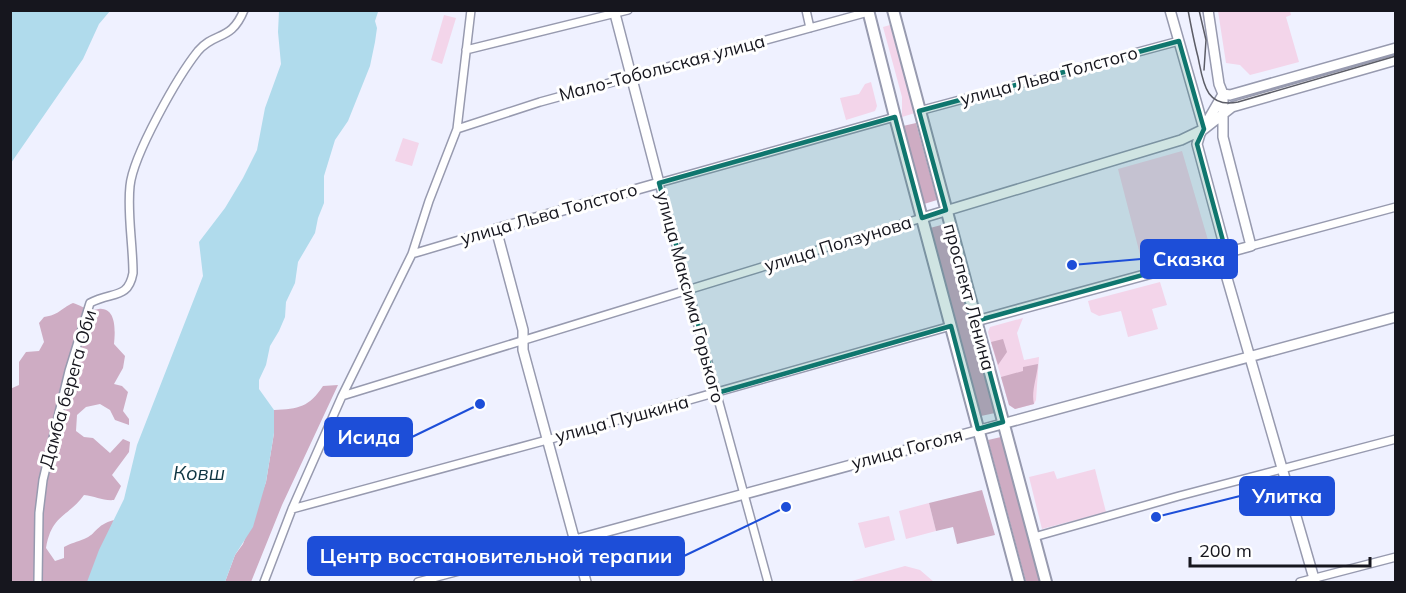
<svg xmlns="http://www.w3.org/2000/svg" width="1406" height="593" viewBox="0 0 1406 593" font-family="Mulish,sans-serif">
  <rect width="100%" height="100%" fill="#eff1ff"/>
  <!-- green -->
  <path fill="#f3d5ea" d="M 1218,11 L 1290,11 L 1291,15 L 1286,17 L 1299,62 L 1250,75 L 1240,65 L 1226,63 Z
    M 444,15 L 456,18 L 442,64 L 431,60 Z
    M 890,25 L 915,113 L 902,117 L 902,97 L 883,27 Z
    M 871,82 L 877,106 L 875,111 L 846,120 L 840,98 L 859,94 L 865,84 Z
    M 403,138 L 419,143 L 412,166 L 395,161 Z
    M 1182,151 L 1210,247 L 1143,266 L 1118,169 Z
    M 1160,282 L 1167,305 L 1152,309 L 1158,329 L 1128,337 L 1121,311 L 1099,316 L 1091,312 L 1088,301 Z
    M 1023,318 L 1017,333 L 1024,360 L 1039,357 L 1036,400 L 1034,404 L 1015,409 L 1009,405 L 988,332 L 990,327 Z
    M 1095,469 L 1106,512 L 1042,529 L 1029,477 L 1054,471 L 1057,479 Z
    M 929,503 L 936,531 L 906,539 L 899,511 Z
    M 889,516 L 895,540 L 865,548 L 858,523 Z
    M 905,566 L 920,570 L 934,582 L 848,582 Z"/>
  <!-- forest -->
  <path fill="#ceacc3" d="M 916,123 L 937,200 L 924,204 L 903,126 Z
    M 945,224 L 995,413 L 981,416 L 930,228 Z
    M 73,303 C 79,305 86,309 92,310 C 96,310 99,308 102,309 C 117,310 115,334 114,344 L 125,356 L 123,368 L 114,384 L 122,386 L 128,392 L 123,411 L 129,419 L 129,425 L 115,420 L 110,410 L 100,404 L 86,407 L 77,415 L 76,431 L 84,437 L 93,438 L 110,453 L 123,439 L 130,442 L 129,452 L 112,475 L 121,486 L 114,500 C 103,501 95,496 84,495 C 67,518 52,514 46,548 L 55,561 L 64,558 L 64,547 C 71,543 77,542 84,539 C 97,534 95,525 114,520 L 88,582 L 11,582 L 10,389 L 19,385 L 19,362 L 26,352 L 39,351 L 44,342 L 39,323 L 44,317 C 59,315 60,309 73,303 Z
    M 1003,339 L 1007,352 L 998,365 L 991,342 Z
    M 1038,364 C 1037,377 1031,392 1034,404 L 1015,409 L 1009,405 L 1001,377 L 1023,371 L 1023,367 Z
    M 338,385 L 282,505 L 251,582 L 225,582 L 235,555 L 243,544 L 266,482 L 274,433 L 274,410 C 299,409 309,407 323,386 Z
    M 1001,437 L 1040,582 L 1026,582 L 988,440 Z
    M 982,490 L 995,535 L 957,544 L 953,527 L 936,531 L 929,503 Z"/>
  <!-- water -->
  <path fill="#b0dbec" d="M 11,10 L 110,11 L 99,24 L 83,59 L 11,163 Z
    M 279,11 L 378,12 L 375,21 L 377,28 L 375,42 L 370,66 L 348,121 L 335,140 L 324,176 L 324,203 L 318,218 L 315,233 L 298,262 L 295,283 L 286,302 L 285,317 L 279,331 L 270,346 L 266,365 L 259,380 L 259,389 L 274,410 L 274,433 L 266,482 L 253,527 L 235,555 L 225,582 L 87,582 L 99,550 L 124,499 L 137,445 L 203,276 L 199,242 L 225,208 L 243,178 L 257,150 L 265,108 L 281,64 L 278,32 Z"/>
  <g fill="none" stroke-linecap="round" stroke-linejoin="round">
    <!-- minor casing -->
    <g stroke="#979aaf" stroke-width="10">
      <path id="minor" d="M 806,10 L 810,28
        M 466,50 L 628,10
        M 919,111 L 1179,41
        M 457,129 L 540,102 L 868,12
        M 1251,246 L 1396,207
        M 412,254 L 496,229
        M 342,396 L 922,218
        M 292,509 L 558,437 L 951,326
        M 1034,537 L 1179,496 L 1396,439
        M 38,582 L 39,513 L 43,480 L 69,371 L 90,303 C 112,291 128,300 133,273 C 133,244 127,214 130,186 C 133,155 178,76 198,51 C 215,31 231,42 244,10
        M 264,582 L 292,509 L 342,396 L 412,254 L 429,201 L 457,129 L 471,10
        M 418,582 L 575,540
        M 768,582 L 659,183 L 895,117
        M 1300,582 L 1396,557"/>
    </g>
    <!-- tertiary casing -->
    <g stroke="#979aaf" stroke-width="12">
      <path id="tertiary" d="M 1170,10 L 1204,129
        M 1223,94 L 1230,95 L 1396,48
        M 1222,96 L 1200,134 L 1197,144 L 1226,252
        M 922,218 L 1181,140 L 1204,129 L 1232,107 L 1396,60
        M 1220,254 L 1315,582
        M 976,321 L 1251,246 L 1223,137 L 1223,94 L 1219,84 L 1208,10
        M 575,540 L 1396,317
        M 586,582 L 523,350 L 523,330 L 496,229 L 659,183 L 614,10"/>
    </g>
    <!-- primary casing -->
    <g stroke="#979aaf" stroke-width="14">
      <path id="primary" d="M 868,10 L 895,117 L 1019,582
        M 893,10 L 1046,582"/>
    </g>
    <!-- minor -->
    <use href="#minor" stroke="#fff" stroke-width="7"/>
    <!-- tertiary -->
    <use href="#tertiary" stroke="#fff" stroke-width="9"/>
    <!-- primary -->
    <use href="#primary" stroke="#fff" stroke-width="10"/>
    <!-- tram -->
    <path stroke="#5c5d67" stroke-width="1.5" d="M 1188,10 C 1191,26 1194,42 1198,57 C 1203,81 1205,109 1238,102 L 1396,56
      M 1199,10 L 1206,40 L 1204,70"/>
  </g>
  <!-- marked area -->
  <path fill="#0f766e" fill-opacity="0.2" stroke="#0f766e" stroke-width="4.5" stroke-linejoin="round" d="M 1179,41 L 1204,129 L 1197,144 L 1226,252 L 976,321 L 1003,422 L 978,429 L 951,326 L 717,393 L 659,183 L 895,117 L 922,218 L 946,210 L 919,111 Z"/>
  <g text-anchor="middle" stroke-width="6" stroke-linejoin="round" paint-order="stroke">
    <!-- street labels -->
    <g font-size="18" fill="#16161e" stroke="#fff">
      <text transform="translate(662 68) rotate(-15)" y="6">Мало-Тобольская улица</text>
      <text transform="translate(1049 76) rotate(-15)" y="6">улица Льва Толстого</text>
      <text transform="translate(549 214) rotate(-16)" y="6">улица Льва Толстого</text>
      <text transform="translate(838 244) rotate(-17)" y="6">улица Ползунова</text>
      <text transform="translate(690 297) rotate(75)" y="6">улица Максима Горького</text>
      <text transform="translate(969 297) rotate(75)" y="6">проспект Ленина</text>
      <text transform="translate(68 389) rotate(-74)" y="6">Дамба берега Оби</text>
      <text transform="translate(622 419) rotate(-15)" y="6">улица Пушкина</text>
      <text transform="translate(907 449) rotate(-15)" y="6">улица Гоголя</text>
    </g>
    <!-- water labels -->
    <g font-size="20" font-style="italic" fill="#0f3643" stroke="#fff">
      <text x="199" y="480">Ковш</text>
    </g>
  </g>
  <!-- callouts -->
  <path fill="none" stroke="#1d4ed8" stroke-width="2" d="M1072 265L1141 259M480 404L412 437M1156 517L1240 496M786 507L684 556"/>
  <g fill="#1d4ed8" stroke="#fff" stroke-width="2">
    <circle cx="1072" cy="265" r="6"/>
    <circle cx="480" cy="404" r="6"/>
    <circle cx="1156" cy="517" r="6"/>
    <circle cx="786" cy="507" r="6"/>
  </g>
  <g fill="#1d4ed8" stroke="#1d4ed8" stroke-width="2">
    <rect x="1141" y="240" width="96" height="38" rx="6"/>
    <rect x="325" y="418" width="87" height="38" rx="6"/>
    <rect x="1240" y="477" width="94" height="38" rx="6"/>
    <rect x="308" y="537" width="376" height="38" rx="6"/>
  </g>
  <g font-size="20" text-anchor="middle" font-weight="bold" fill="#fff">
    <text x="1189" y="266">Сказка</text>
    <text x="369" y="444">Исида</text>
    <text x="1287" y="503">Улитка</text>
    <text x="496" y="563">Центр восстановительной терапии</text>
  </g>
  <!-- border -->
  <rect width="1406" height="593" fill="none" stroke="#16161e" stroke-width="24"/>
  <!-- scale -->
  <path d="M1190 557v9h180v-9" fill="none" stroke="#16161e" stroke-width="3"/>
  <text x="1199" y="557" font-size="18" fill="#16161e" stroke="#ffffff" stroke-width="4.5" paint-order="stroke">200 m</text>
</svg>
